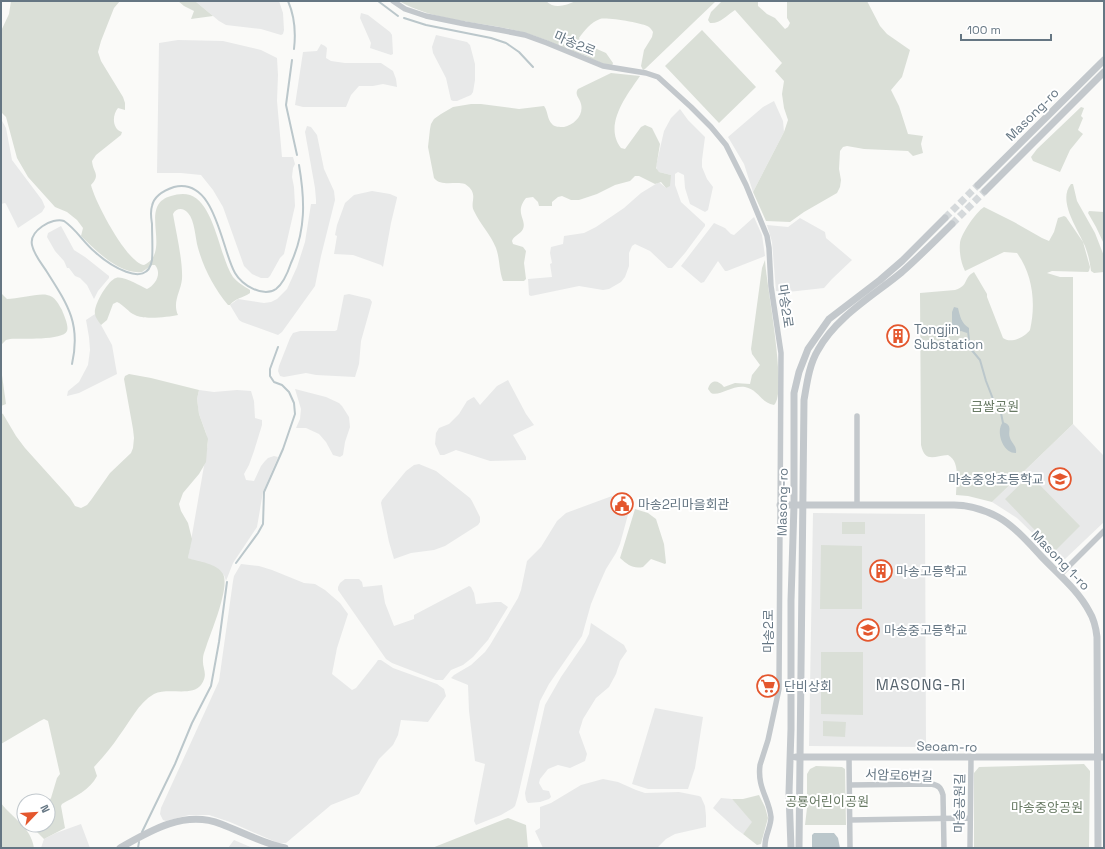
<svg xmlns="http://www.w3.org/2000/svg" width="1105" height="849" viewBox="0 0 1105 849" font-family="'Space Grotesk','Noto Sans KR',sans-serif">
  <rect width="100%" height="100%" fill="#fafaf8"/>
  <!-- built -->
  <path fill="#e8e9e9" d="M 195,1 L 279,1 L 283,13 L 284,30 L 283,34 L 281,35 L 261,29 L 226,25 L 219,21 Z
    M 361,13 L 368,15 L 390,32 L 392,35 L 393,54 L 391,55 L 370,48 L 371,43 L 360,18 Z
    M 436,35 L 467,42 L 470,45 L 475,64 L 475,80 L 473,92 L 471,95 L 457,101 L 453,101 L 451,100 L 446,78 L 433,53 L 432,47 Z
    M 178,40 L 223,41 L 261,50 L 277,58 L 278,75 L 277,101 L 282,157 L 293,157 L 295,164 L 293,168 L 292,177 L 294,187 L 295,206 L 284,254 L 280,258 L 270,276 L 268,278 L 261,278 L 252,274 L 244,266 L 223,207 L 213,190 L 201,175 L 181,173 L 157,173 L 159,43 Z
    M 321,44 L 325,46 L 327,48 L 326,58 L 331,61 L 345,63 L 381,63 L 393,71 L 396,79 L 397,87 L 383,84 L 373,86 L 359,86 L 351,95 L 346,107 L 303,107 L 295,105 L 303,52 L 317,51 Z
    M 774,101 L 783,121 L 784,132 L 753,192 L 744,164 L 728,137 L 763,107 Z
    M 680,109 L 688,120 L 705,137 L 702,160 L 702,167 L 707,179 L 713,187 L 708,210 L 705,212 L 690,204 L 685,188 L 684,175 L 678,172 L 675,174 L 675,185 L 681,202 L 705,224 L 705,226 L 685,253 L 672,268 L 668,268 L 650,251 L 635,244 L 632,246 L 629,253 L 629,266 L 625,277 L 621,282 L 609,289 L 603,290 L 579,286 L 531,296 L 529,295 L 528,279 L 552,277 L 550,264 L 552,263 L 550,253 L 551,247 L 563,244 L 564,236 L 584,233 L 596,227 L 624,208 L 641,193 L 659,182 L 666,188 L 671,175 L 659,172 L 657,171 L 656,166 L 664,131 L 671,118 Z
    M 1,119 L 6,128 L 12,160 L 42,200 L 45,207 L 42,212 L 18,228 L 6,204 L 5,203 L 1,204 Z
    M 307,126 L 311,127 L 317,135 L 324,169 L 334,191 L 335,200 L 321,256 L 315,286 L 282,332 L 278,335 L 242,322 L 239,320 L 230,305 L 238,299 L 264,303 L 271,302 L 277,299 L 287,289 L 297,267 L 305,242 L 311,204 L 316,204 L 316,200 L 315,188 L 305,132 Z
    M 372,191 L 390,194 L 397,197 L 397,198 L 391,223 L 383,267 L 381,265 L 353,255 L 334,254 L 337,236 L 335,235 L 337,225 L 345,203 L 354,195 Z
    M 754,217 L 762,235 L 765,256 L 727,271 L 725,271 L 718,261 L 704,282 L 701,283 L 681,266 L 714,223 L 725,228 L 731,234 L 734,235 Z
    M 800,218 L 825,232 L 826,238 L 852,260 L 832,279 L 824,288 L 788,292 L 776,291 L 772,242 L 767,225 L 788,227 Z
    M 61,226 L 74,250 L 85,257 L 109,276 L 109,278 L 98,291 L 94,299 L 87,285 L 80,278 L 75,276 L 69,268 L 67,268 L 64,261 L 55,251 L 47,237 L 48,233 Z
    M 349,294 L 370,299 L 372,302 L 361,341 L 359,364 L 355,377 L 316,375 L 306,373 L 284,377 L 280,376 L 278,371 L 279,366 L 290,338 L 293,333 L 300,331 L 335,331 L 337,330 L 344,295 Z
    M 95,314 L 112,345 L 117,374 L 79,393 L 67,396 L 68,391 L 79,382 L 88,365 L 90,350 L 89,337 L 86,320 Z
    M 508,380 L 526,414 L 534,425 L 513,435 L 526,457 L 526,460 L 490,461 L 456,450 L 444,455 L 440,455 L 435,444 L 436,433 L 439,428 L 449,424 L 459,414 L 467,401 L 472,398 L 474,397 L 480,405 L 497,386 Z
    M 295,389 L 326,397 L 339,403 L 342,406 L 349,417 L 350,427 L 345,442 L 343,455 L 340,457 L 333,455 L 326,442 L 319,434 L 306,428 L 296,428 L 300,419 L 301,409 Z
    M 199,390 L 214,392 L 237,390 L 251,391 L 254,401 L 255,418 L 262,420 L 262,425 L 254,451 L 249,465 L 244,474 L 246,480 L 254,481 L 261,466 L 265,461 L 268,458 L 274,456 L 278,457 L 263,492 L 257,527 L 233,563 L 226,581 L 224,575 L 188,558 L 208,443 L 206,433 L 199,414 L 198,407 L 197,399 Z
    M 1073,424 L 1104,456 L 1104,522 L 1065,559 L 1059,559 L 1017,518 L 992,502 Z
    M 419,464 L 436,471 L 470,498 L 472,501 L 480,517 L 480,522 L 478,525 L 445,546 L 434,550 L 411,553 L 394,559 L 389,542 L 381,503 L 382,500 L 406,471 L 414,465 Z
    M 612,496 L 616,501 L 620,512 L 626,510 L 629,511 L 620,544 L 616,553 L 606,569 L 598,587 L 591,604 L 582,636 L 549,684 L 540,701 L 518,796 L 515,806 L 513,808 L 501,815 L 476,825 L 474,821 L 485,764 L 475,761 L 469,711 L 468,685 L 451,678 L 454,675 L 471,665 L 485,652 L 490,645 L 518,598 L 521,590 L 527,561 L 541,547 L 557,521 L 566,513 Z
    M 813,513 L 925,514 L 926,747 L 809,746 Z
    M 241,564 L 259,566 L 272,570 L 304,583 L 315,584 L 325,590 L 340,603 L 348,614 L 337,648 L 332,674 L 352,690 L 356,688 L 376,663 L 378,660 L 381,660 L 393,668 L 437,684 L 444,689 L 446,696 L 428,722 L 401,720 L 398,735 L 393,745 L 379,759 L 359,794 L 331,805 L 286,843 L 278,843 L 230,822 L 209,815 L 189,815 L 166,821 L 163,820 L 160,814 L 161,808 L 219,681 L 233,581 L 234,576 Z
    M 345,579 L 359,579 L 362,582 L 363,587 L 382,585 L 385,603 L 394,626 L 414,619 L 414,615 L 469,586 L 471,587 L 474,593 L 476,604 L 495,602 L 501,602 L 508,607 L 488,640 L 473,657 L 463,665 L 451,670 L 443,680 L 436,680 L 392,663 L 386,659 L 338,590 L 338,587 L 340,583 Z
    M 591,623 L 624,645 L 627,651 L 620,661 L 616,674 L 609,687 L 596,698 L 583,719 L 579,732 L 587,754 L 585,761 L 570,768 L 558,765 L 548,769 L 540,779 L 539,783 L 543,790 L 549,791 L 551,797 L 549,799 L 540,802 L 528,803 L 526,800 L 525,793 L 545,705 L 561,677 L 585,642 L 589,634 Z
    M 655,708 L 703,717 L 695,768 L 688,789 L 648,789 L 632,784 Z
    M 603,779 L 618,782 L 636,790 L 645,793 L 679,792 L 699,796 L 701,797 L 705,806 L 706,816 L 706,827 L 675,834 L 666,839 L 657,848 L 543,848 L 535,831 L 540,828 L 540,807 L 551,803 L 581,785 Z
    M 721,798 L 732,799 L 753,822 L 743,834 L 736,829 L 713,808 Z
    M 81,824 L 90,848 L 41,848 L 44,839 L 56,833 Z
    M 234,840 L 248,846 L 254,848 L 228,848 Z"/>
  <!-- green -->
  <path fill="#dadfd7" d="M 11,1 L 120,1 L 114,8 L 101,41 L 98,52 L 101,61 L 123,97 L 125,103 L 125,110 L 118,108 C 112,115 112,129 122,132 L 121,135 L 96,155 L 92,161 C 93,173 101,174 91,185 C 95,202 127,263 144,265 C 173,252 137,205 171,196 C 177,194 184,193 190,195 C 215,204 219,256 233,277 C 238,283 244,286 250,290 L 250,293 C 243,298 235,298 230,305 L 228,305 C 214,288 204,269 198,248 C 195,237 195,221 188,213 C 183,207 176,208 173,214 C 176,232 183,261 182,279 C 181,291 172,302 178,315 C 168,317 144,320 135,315 C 128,312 124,305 117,302 L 113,304 L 107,320 L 101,325 C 99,322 95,317 95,314 C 93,306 108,280 116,278 C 123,275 140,286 147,289 C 156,285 162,273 155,265 L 152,265 L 142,272 C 120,275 95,250 81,236 L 83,228 L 77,220 L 67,212 L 55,207 L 28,177 L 17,158 L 6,117 L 1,112 L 1,31 L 9,14 Z
    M 178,1 L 195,1 L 213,16 L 191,19 L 194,11 L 184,6 Z
    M 399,1 L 546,1 C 555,10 566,5 576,1 L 716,1 L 645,69 L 643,70 L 641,66 L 644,50 L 652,37 L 653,32 C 652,30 651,29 649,27 C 643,23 607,17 600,19 C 591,22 584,31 579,38 L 581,42 L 606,53 L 613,63 L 612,66 C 603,64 594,60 586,56 C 566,49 546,39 526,33 C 484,21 438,23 399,1 Z
    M 722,1 L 758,1 L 758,6 L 767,14 L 775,18 L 785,29 L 788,27 L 790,23 L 787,18 L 787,1 L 867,1 L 880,26 L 887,34 L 910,50 L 902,77 L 891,90 L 899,106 L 908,134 L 923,136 L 921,144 L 923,153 L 913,156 L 908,151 L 864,149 L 847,146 L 843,147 L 840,151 L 839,169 L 841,180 L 840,187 L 837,193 L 804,212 L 790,222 L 766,221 L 753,192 L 784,132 L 788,120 L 784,108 L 782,94 L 784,81 L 775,71 L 782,63 L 735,10 C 727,15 720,24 710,23 L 708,20 L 711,12 Z
    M 702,30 L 756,87 L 719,123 L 665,66 Z
    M 611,73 L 640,76 C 627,95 603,125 621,148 L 625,149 L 641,127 L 645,125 L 652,128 L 660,144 L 656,168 L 659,172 L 671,175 L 670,186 L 666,188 L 661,182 L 655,184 L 639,176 L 635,176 L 630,181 L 615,185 L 597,194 L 579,200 L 571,200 L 562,196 L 558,197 L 552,202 L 552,206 L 539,206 L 538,202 L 533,197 L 526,198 C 514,213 527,219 523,229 C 520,235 514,235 512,241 L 513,244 L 523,247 L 526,251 L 524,263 L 526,279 L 524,281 L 503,281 C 499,271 500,259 496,248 C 491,235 480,224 474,211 C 469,202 480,194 465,184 C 455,181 441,187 434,178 L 428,147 L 430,129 L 431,124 L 434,119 L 441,114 L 453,107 L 471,104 L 481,104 L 519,109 L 544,106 C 548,111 547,119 552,124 C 554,127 560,127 564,127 C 574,125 584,115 581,104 C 580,98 574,95 578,89 Z
    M 1081,107 L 1084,108 L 1081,116 L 1083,118 L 1078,130 L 1083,134 L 1070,150 L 1060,172 L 1033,161 L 1031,157 L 1037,149 Z
    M 1071,184 L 1073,184 L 1077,201 L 1095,233 L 1102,251 L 1104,256 L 1104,272 L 1094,273 L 1091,271 C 1090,262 1088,254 1085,246 C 1078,229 1057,201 1071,184 Z
    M 984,207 L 1014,222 L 1042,238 L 1049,241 L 1054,232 L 1058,218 L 1064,216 L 1066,217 L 1083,242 L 1090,267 L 1089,271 L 1088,272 L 1052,271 L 1047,273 L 1060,277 L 1073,277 L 1073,424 L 992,502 L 968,496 L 956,495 C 956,483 961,462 948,455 C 934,456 925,463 921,445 L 920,293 L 955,290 C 969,286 963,278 974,272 L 987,294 L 987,297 L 1003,338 C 1011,344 1025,337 1030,330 C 1036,304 1033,275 1017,253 L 1004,252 L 965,271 C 961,263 959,252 960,243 C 961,234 976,212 984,207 Z
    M 1089,211 L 1104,212 L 1104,244 L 1096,227 L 1088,213 Z
    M 765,260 C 766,283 788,393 774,405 C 761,403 759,390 745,387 C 732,385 719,397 711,393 L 708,389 C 711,379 718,380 724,387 L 735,383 L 750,384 L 752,375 L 760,365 L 752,354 L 751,349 L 762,268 Z
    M 1,288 L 2,294 L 7,299 C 18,299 39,293 47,295 C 55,296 59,305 62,310 C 64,316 69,325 67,331 C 63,341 21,338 10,339 L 6,340 L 1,345 Z
    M 1,368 L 6,404 L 1,406 Z
    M 129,374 L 151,378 L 199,390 L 197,399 L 199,414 L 208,439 L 206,462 L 199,474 L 183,493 L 179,504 L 181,511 L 188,523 L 192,539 L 188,558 C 199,562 217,563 223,574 C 230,586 212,630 207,644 C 206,648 203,654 203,659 C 202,669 209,674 201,685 C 192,697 168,687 154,694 C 138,703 130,722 119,736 C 112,747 103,757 94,767 L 97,776 C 90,790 74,797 62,804 L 61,806 L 65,828 L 44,839 L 37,832 L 35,825 L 48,825 L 48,802 L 51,798 L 57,778 L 60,774 L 48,721 L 44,719 L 40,721 L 1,744 L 1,413 L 3,414 L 16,436 L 25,448 L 70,498 L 75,506 L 81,508 L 87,505 L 91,500 L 110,473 L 131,453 L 133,448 L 134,438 L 133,429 L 124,379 L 125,376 Z
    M 1030,475 L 1080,526 L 1055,551 L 1005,499 Z
    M 635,509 L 648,513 L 656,519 L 664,544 L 666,563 L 665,564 L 651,559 L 643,567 C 633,569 628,565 620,558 Z
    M 842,522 L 865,522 L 865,534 L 842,534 Z
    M 821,545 L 862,546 L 862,609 L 820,609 Z
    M 821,652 L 863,652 L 863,715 L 821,714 Z
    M 823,721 L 846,722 L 845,737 L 823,736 Z
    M 1084,764 L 1090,771 L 1089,848 L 974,848 L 974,773 L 979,767 Z
    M 816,766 L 842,767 L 845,769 L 846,825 L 805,825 L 807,808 L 807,774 L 810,769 Z
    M 759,795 L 765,807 L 768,818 L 762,840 L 761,844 L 757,845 L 743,834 L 752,822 L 732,799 L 743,799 Z
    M 1,803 C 13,819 31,827 34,848 L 1,848 Z
    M 508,818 L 526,825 L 528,848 L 432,848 L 505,819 Z"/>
  <!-- water -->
  <path fill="#bbc7cb" d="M 954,307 L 958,308 C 960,316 961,323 969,328 L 969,331 L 967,333 L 961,331 L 954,333 L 952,331 L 952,312 Z
    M 1003,422 C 1014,426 1007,431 1010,438 C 1012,444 1017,446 1016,453 C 1003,454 995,431 1003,422 Z
    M 814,833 L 834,833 L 838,838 L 840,848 L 812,848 L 812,835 Z"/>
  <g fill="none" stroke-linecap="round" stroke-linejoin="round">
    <!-- stream -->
    <path stroke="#bbc7cb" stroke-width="2" d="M 288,1 C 295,17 296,32 294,49
      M 378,1 L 398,16
      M 404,18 L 426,25 L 491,38 L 506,43 L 519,52 L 533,67
      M 292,60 L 286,105 L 297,155
      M 968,331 L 970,348 L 980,360 L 986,381 L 993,399 L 1000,408 L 1003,423
      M 72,364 C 81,324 68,305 47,272 C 42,264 34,255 32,245 C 29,231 52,217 64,221 C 76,229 84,243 95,252 C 107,263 147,291 152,260 C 153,248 152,236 152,224 C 151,218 150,212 152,206 C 154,196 165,190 174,187 C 216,177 221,249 235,273 C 242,285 263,298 276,289 C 284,283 288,272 291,263 C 306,230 305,200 299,165
      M 236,563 L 258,533 L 263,524 L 264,492 L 283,449 L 295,414 L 294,403 L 289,392 L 282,385 L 274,382 L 270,376 L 270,369 L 278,347
      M 142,832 L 175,764 L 192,723 L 211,686 L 219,642 L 227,582
      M 138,848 L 139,842"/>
    <!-- tertiary-tunnel -->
    <path stroke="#d5d9db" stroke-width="7" stroke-dasharray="7 3.5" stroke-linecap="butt" d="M 945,218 L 978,185
      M 952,224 L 985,191"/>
    <!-- minor -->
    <path stroke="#c3c8cc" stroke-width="5.5" d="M 393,1 L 405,9 L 426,16 L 465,24 L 500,30 L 525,35 L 547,43 L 603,66 L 646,73 L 658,77 L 691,107 L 711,127 L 726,145 L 746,185 L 767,236 L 769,248 L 771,286 L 781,353 L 779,689 L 768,740 L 760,765 C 757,788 769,798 771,817 C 771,828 764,836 765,848
      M 857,505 L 857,416
      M 1060,575 L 1104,531
      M 849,757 L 850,848
      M 850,785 L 931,784 C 939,785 941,788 943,795 L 944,848
      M 850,820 L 970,818
      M 970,848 L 971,758"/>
    <!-- tertiary -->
    <path stroke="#c3c8cc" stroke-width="7" d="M 978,185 L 1104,60
      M 985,191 L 1104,72
      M 780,505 L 954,505 C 970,505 983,509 998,517 C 1014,526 1028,542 1041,556 C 1057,573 1078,590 1089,611 C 1094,619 1096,628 1097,637 L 1098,848
      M 796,757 L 1104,757
      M 120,848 C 151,830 185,810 221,824 C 242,832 262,843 285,848
      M 791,848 L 789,793 L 791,729 L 791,601 L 794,505 L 794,393 L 799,372 L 808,349 L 829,319 L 880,280 L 902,261 L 945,218
      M 799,848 L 804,400 C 807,383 809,365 818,350 C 836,317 873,296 902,272 C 919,257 936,240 952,224"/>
  </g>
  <!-- icons -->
  <defs>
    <g id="building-ring" transform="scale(1.15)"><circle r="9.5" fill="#fff" stroke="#e4572e" stroke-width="1.5"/><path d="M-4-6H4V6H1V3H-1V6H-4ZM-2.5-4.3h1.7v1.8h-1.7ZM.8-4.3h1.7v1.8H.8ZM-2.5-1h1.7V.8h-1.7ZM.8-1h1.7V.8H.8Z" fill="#e4572e"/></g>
    <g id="school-ring" transform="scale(1.15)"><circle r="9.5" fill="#fff" stroke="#e4572e" stroke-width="1.5"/><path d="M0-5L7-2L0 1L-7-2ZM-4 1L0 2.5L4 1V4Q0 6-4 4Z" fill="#e4572e"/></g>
    <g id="civic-ring" transform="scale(1.15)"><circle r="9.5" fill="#fff" stroke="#e4572e" stroke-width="1.5"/><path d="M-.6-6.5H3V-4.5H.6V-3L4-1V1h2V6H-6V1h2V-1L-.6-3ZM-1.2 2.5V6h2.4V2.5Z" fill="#e4572e"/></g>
    <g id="supermarket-ring" transform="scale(1.15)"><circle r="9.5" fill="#fff" stroke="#e4572e" stroke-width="1.5"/><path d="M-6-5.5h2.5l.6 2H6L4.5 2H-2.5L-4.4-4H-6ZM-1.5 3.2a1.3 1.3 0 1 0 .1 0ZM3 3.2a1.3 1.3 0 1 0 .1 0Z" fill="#e4572e"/></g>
  </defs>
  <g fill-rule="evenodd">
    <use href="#building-ring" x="898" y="336"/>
    <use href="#school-ring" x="1060" y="479"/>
    <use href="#civic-ring" x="622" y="504"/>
    <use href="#building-ring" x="881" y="571"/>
    <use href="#school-ring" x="868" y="630"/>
    <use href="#supermarket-ring" x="768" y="686"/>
  </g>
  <g text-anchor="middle" stroke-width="4" stroke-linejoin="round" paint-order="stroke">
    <!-- street labels -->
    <g font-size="13" fill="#657683" stroke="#fff">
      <text transform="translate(575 43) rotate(23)" y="5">마송2로</text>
      <text transform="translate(1032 114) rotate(-45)" y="5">Masong-ro</text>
      <text transform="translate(786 306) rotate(82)" y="5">마송2로</text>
      <text transform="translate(782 502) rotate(-89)" y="5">Masong-ro</text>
      <text transform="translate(1061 560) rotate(46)" y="5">Masong 1-ro</text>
      <text transform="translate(768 631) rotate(-90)" y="5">마송2로</text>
      <text transform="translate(947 746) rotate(1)" y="5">Seoam-ro</text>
      <text transform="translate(899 775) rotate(2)" y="5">서암로6번길</text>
      <text transform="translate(959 803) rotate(-89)" y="5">마송공원길</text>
    </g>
    <!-- poi labels -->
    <g font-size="13" fill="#657683" stroke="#fff" text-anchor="start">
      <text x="914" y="334">Tongjin<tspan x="914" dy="15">Substation</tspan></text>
      <text x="1044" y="484" text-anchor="end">마송중앙초등학교</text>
      <text x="638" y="509">마송2리마을회관</text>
      <text x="896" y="576">마송고등학교</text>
      <text x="884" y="635">마송중고등학교</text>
      <text x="784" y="691">단비상회</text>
    </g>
    <!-- park labels -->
    <g font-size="13" fill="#687a64" stroke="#fff">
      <text x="995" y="411">금쌀공원</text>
      <text x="827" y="806">공룡어린이공원</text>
      <text x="1047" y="812">마송중앙공원</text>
    </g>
    <!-- quarter labels -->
    <g font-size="15" letter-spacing="1" fill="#57646e" stroke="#fff">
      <text x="921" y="690">MASONG-RI</text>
    </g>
  </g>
  <!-- border -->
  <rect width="1105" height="849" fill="none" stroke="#657683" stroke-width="4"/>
  <!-- north arrow -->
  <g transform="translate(36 813) rotate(65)"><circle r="19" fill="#ffffff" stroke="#c1c8cd"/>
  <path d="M0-3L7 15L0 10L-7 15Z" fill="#e4572e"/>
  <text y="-6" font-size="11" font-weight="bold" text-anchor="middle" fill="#657683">N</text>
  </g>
  <!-- scale -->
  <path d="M961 34v6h90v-6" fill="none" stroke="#657683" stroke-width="2"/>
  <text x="967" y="34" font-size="12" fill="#657683" stroke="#ffffff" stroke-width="3" paint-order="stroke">100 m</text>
</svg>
